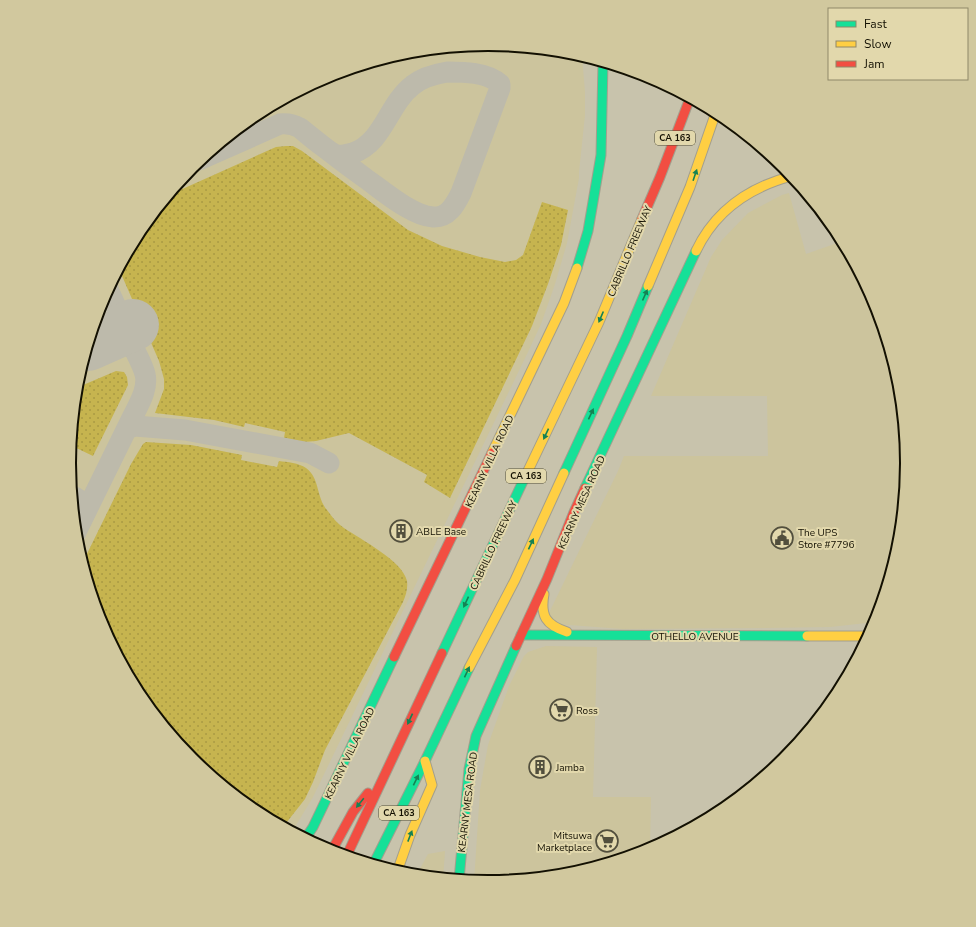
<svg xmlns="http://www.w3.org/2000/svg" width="976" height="927" viewBox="0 0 976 927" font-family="'Nunito Sans',sans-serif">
  <defs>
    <pattern id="grass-dots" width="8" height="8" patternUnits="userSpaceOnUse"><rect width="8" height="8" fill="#c6b44f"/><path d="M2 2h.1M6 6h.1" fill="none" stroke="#a99a43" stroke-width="1.8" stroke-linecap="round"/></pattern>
  </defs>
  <rect width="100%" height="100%" fill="#c8c3ac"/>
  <!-- built -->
  <path fill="#ccc49d" d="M 488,44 L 570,52 L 582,56 L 585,92 L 585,115 L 579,172 L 579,178 L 567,243 L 555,284 L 541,324 L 528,352 L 313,797 L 292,832 L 255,812 L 191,760 L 139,696 L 100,624 L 77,545 L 69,463 L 77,381 L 101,303 L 139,230 L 192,167 L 255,115 L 328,76 L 406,52 Z
    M 789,193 L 806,254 L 843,241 L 876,303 L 899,382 L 907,464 L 899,546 L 876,622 L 830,627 L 764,628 L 623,629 L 556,624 L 548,615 L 618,471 L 624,456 L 768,456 L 767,396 L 651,396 L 711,257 L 722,240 L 748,213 L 782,195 Z
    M 546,646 L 597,647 L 593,797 L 651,797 L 650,850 L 570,875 L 488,883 L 474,882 L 480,790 L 488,745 L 509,686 L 524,656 L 528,652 Z
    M 445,851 L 443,879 L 416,876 L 428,854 Z"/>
  <!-- grass -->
  <path fill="url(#grass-dots)" d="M 337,73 L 333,79 L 327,83 L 268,108 L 328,76 Z
    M 286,146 L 293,146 L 302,151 L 408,230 L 442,246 L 480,257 L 505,262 L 516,260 L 523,255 L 542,202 L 568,210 L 561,245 L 548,284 L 532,326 L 450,498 L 424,482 L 427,475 L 349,433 L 316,441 L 303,442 L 284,438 L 285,432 L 245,423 L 244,427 L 214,420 L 155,413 L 164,389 L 164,379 L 159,361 L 119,269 L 139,230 L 169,195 L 276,147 Z
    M 116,371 L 124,372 L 127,377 L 128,385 L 93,456 L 70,445 L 76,388 Z
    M 146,442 L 191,445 L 242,455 L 241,460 L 277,467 L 279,461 C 287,462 299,463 306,468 C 320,478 316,497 327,510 C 332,517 338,524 344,528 C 360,539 403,561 407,581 C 408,588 406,595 403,602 L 325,750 L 313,782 L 305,799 L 283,827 L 255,812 L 191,760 L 139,696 L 100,624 L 82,564 L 131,464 L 143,444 Z"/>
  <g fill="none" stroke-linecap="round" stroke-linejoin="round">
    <!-- taxiway -->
    <path stroke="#bdbaab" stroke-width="21" d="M 447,72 C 464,72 487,72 500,84 L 500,88 L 461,193 C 455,205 448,218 433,217 C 412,216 382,190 365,178 C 343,162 321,145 300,128 C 307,134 330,153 337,155 C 342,156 348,154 353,153 C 384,142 388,104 413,85 C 423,77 435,74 447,72 Z
      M 199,160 L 280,124 C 288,123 293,124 300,128
      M 108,289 C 117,311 128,321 105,337 C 116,334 125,334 132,344 C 136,354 142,363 145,374 C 149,390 137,407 130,422
      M 125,432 L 127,429 L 135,426 L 185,430 L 310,453 L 329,463
      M 72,496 C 79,499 84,503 86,511
      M 75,534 L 130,422 L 131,423"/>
    <!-- runway -->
    <path stroke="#bdbaab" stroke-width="52" d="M 88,345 L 133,325"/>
    <!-- fast casing -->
    <g stroke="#a39f8d" stroke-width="11">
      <path id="fast" d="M 577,268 L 588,231 L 601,155 L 603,62
        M 564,473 L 627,336 L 648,286
        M 585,488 L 696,251
        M 521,635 L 807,636
        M 442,653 L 525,477
        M 305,839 L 313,827 L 394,657
        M 373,865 L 425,761 L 469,668
        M 459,880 L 469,769 L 476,736 L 516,646"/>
    </g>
    <!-- slow casing -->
    <g stroke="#a39f8d" stroke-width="11">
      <path id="slow" d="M 696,251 C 715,211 750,187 792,176
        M 648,286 L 690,187 L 716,112
        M 492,453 L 564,303 L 577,268
        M 525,477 L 599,322 L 642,219
        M 544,594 C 540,616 546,625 567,632
        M 807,636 L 869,636
        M 469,668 L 515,580 L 564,473
        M 397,872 L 410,835 L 432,785 L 425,761"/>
    </g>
    <!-- jam casing -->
    <g stroke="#a39f8d" stroke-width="11">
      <path id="jam" d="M 642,219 L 660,177 L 690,98
        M 516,646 L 547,579 L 574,512 L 585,488
        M 394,657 L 492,453
        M 331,852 L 353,812 L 368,793
        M 346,857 L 442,653"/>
    </g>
    <!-- fast -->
    <use href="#fast" stroke="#16e098" stroke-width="9"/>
    <!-- slow -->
    <use href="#slow" stroke="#ffcf43" stroke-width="9"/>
    <!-- jam -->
    <use href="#jam" stroke="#f24e42" stroke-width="9"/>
  </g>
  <!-- one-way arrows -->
  <defs><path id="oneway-solid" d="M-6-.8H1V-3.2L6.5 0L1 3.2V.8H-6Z"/></defs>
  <g fill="#158254">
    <use href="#oneway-solid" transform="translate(695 175) rotate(-71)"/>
    <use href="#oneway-solid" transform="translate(645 295) rotate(-66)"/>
    <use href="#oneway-solid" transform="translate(601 317) rotate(113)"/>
    <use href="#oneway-solid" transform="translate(591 414) rotate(-65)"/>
    <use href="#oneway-solid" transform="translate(546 434) rotate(115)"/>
    <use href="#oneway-solid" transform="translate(531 544) rotate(-65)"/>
    <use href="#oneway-solid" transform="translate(466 602) rotate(115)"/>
    <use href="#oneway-solid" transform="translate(467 672) rotate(-65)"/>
    <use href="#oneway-solid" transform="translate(410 719) rotate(115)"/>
    <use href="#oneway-solid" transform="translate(416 780) rotate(-64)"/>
    <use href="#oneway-solid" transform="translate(360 803) rotate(129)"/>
    <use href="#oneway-solid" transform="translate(410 836) rotate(-69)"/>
  </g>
  <!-- icons -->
  <defs>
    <g id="building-ring" transform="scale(1.15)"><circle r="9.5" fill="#e2d8ac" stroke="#524f3d" stroke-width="1.5"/><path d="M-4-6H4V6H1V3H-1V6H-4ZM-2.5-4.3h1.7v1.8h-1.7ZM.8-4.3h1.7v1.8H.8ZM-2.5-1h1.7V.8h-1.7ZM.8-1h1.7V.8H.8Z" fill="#524f3d"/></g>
    <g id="civic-ring" transform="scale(1.15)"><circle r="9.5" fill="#e2d8ac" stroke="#524f3d" stroke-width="1.5"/><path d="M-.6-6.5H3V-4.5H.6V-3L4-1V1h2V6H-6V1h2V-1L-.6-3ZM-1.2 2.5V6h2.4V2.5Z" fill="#524f3d"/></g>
    <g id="supermarket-ring" transform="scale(1.15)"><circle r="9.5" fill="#e2d8ac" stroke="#524f3d" stroke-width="1.5"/><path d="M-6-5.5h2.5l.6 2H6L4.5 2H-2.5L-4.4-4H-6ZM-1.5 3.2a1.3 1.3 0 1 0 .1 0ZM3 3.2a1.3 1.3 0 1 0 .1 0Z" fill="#524f3d"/></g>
  </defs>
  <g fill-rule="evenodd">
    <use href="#building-ring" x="401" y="531"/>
    <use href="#civic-ring" x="782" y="538"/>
    <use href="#supermarket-ring" x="561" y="710"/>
    <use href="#building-ring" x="540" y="767"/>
    <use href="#supermarket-ring" x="607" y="841"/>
  </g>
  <g text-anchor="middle" stroke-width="4" stroke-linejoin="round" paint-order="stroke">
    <!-- shield labels -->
    <g fill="#e2d8ac" stroke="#514c35" stroke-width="1">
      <rect x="655" y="131" width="40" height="14" rx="3"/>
      <rect x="506" y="469" width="40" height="14" rx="3"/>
      <rect x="379" y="806" width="40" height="14" rx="3"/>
    </g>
    <g font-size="9" font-weight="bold" fill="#131002">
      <text x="675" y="141">CA 163</text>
      <text x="526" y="479">CA 163</text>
      <text x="399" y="816">CA 163</text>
    </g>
    <!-- street labels -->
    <g font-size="10" fill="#131002" stroke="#e2d8ac">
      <text transform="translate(629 251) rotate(-67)" y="4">CABRILLO FREEWAY</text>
      <text transform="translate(489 461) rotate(-65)" y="4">KEARNY VILLA ROAD</text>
      <text transform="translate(581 502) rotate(-66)" y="4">KEARNY MESA ROAD</text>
      <text transform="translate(493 545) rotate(-65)" y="4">CABRILLO FREEWAY</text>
      <text x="695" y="640">OTHELLO AVENUE</text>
      <text transform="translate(349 753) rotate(-64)" y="4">KEARNY VILLA ROAD</text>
      <text transform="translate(467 802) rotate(-83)" y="4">KEARNY MESA ROAD</text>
    </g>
    <!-- poi labels -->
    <g font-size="10" fill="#131002" stroke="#e2d8ac" text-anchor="start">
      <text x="416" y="535">ABLE Base</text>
      <text x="798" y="536">The UPS<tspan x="798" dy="12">Store #7796</tspan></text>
      <text x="576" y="714">Ross</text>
      <text x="556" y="771">Jamba</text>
      <text x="592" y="839" text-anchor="end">Mitsuwa<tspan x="592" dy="12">Marketplace</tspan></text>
    </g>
  </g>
  <!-- crop -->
  <path d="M0 0H976V927H0ZM76 463a412 412 0 1 1 824 0a412 412 0 1 1-824 0Z" fill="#d1c89e" fill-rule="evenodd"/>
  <path fill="none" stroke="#131002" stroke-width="2" d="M76 463a412 412 0 1 1 824 0a412 412 0 1 1-824 0Z"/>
  <!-- legend -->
  <rect x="828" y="8" width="140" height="72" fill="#e2d8ac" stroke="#8f8868"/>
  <rect x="836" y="21" width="20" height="6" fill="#16e098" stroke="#8f8868"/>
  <text x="864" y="28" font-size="12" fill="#131002">Fast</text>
  <rect x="836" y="41" width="20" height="6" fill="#ffcf43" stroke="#8f8868"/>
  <text x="864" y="48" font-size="12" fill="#131002">Slow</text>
  <rect x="836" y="61" width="20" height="6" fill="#f24e42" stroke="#8f8868"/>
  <text x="864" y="68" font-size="12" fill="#131002">Jam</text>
</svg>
